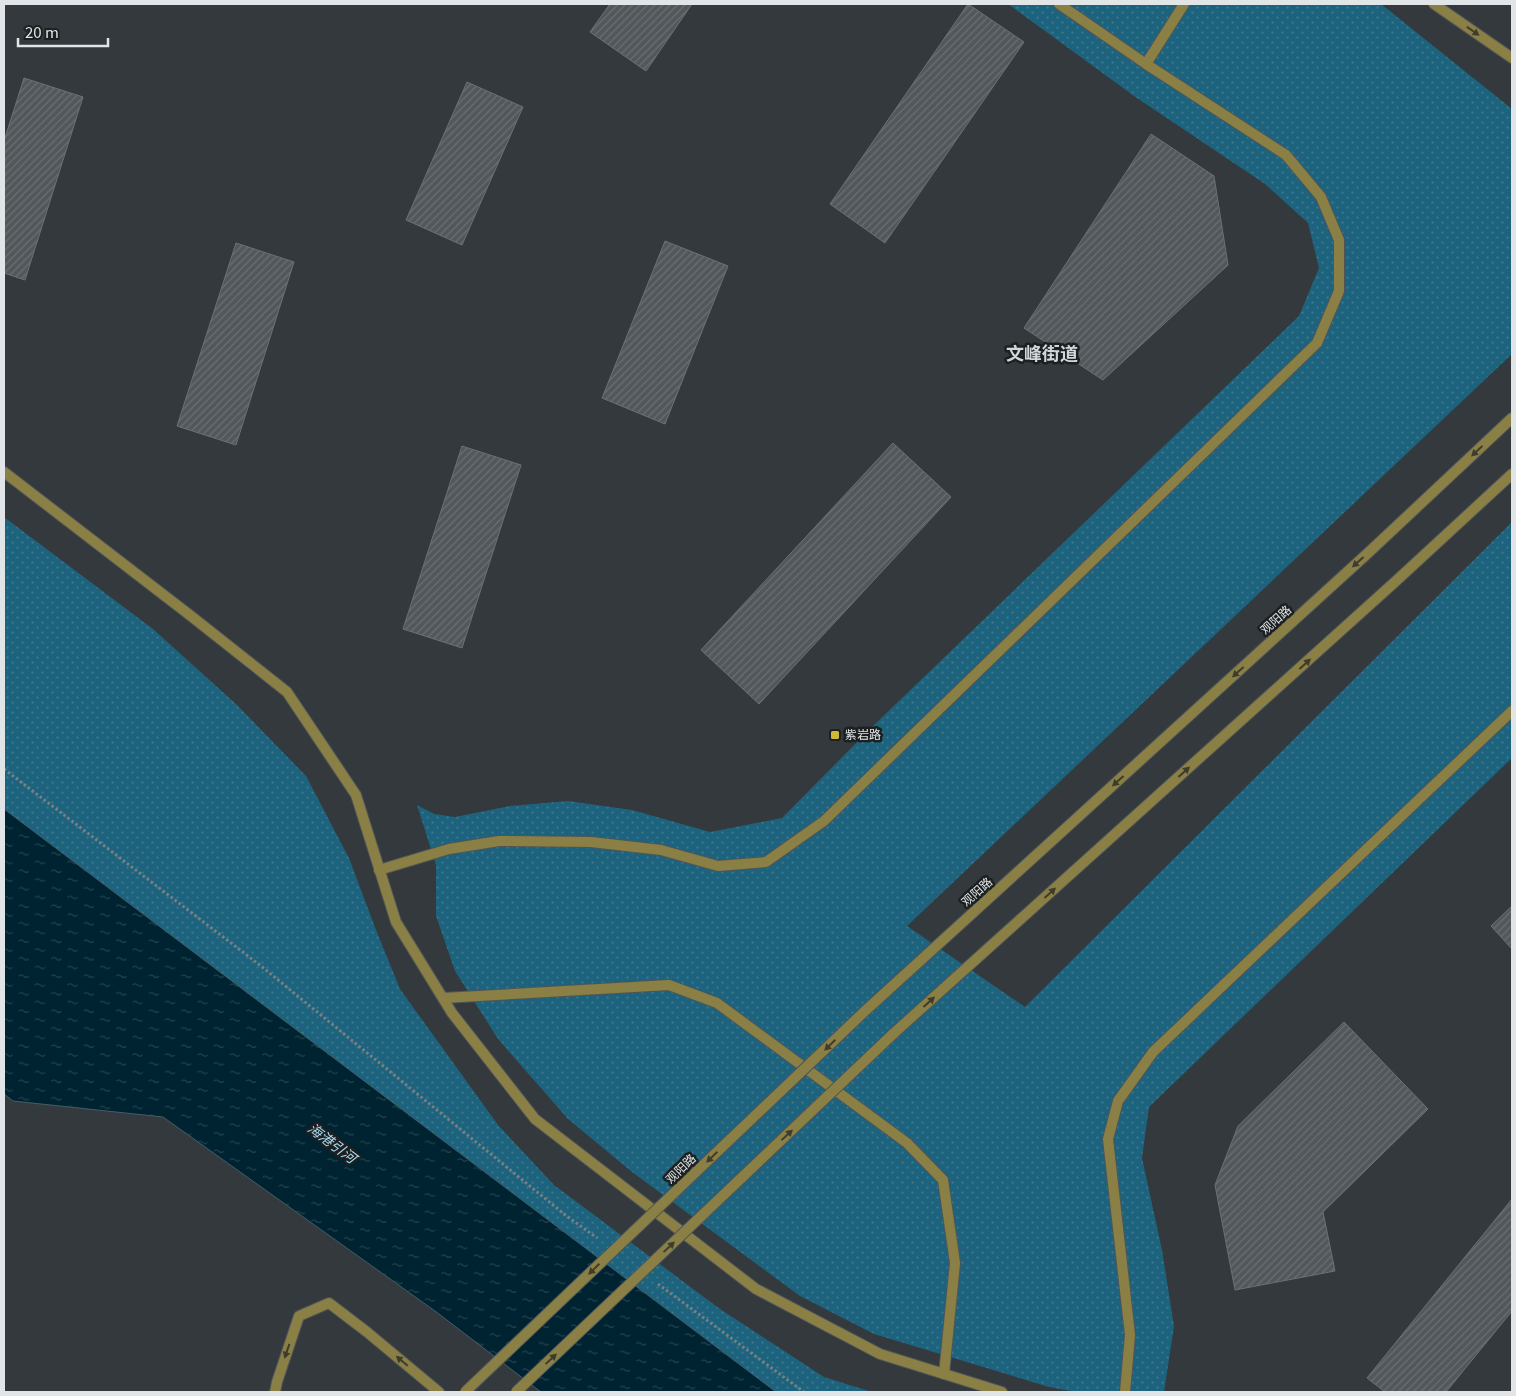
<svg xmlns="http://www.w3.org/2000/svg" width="1516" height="1396" viewBox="0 0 1516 1396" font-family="Georgia,'Noto Sans SC',serif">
  <defs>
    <pattern id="grass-dots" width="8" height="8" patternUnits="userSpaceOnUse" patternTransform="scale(1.25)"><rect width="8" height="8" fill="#1d637e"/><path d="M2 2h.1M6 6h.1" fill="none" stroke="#3e7990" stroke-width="1.8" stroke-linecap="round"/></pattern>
    <pattern id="water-ripples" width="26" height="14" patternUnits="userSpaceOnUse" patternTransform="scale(1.25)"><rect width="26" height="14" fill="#002331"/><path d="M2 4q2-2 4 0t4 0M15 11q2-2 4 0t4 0" fill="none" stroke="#25434f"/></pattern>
    <pattern id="building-hatch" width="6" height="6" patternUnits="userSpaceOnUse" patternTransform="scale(1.25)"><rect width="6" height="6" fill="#51575a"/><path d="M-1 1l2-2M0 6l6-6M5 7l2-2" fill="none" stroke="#6a6f72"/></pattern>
  </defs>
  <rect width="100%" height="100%" fill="#33393c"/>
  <!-- grass -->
  <path fill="url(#grass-dots)" d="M 1008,4 L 1381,4 L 1512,109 L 1512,354 L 907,926 L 1025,1007 L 1512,522 L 1512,758 L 1149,1107 L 1142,1158 L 1162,1250 L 1174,1326 L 1164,1392 L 1076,1392 L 1049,1387 L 874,1334 L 800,1296 L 632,1172 L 568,1119 L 498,1039 L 455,971 L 436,916 L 436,865 L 417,805 L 434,814 L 455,817 L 510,806 L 568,801 L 632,810 L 710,832 L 782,818 L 873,726 L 1299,316 L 1319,268 L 1308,223 L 1265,184 L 1134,96 Z
    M 4,517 L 153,629 L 236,704 L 306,776 L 349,858 L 376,930 L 400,989 L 498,1125 L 554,1185 L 720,1309 L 824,1377 L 872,1392 L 776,1392 L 4,809 Z"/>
  <!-- water -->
  <path fill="url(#water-ripples)" stroke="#445d68" d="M 4,809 L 776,1392 L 541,1392 L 435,1311 L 163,1117 L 13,1101 L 4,1094 Z"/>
  <!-- building -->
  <path fill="url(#building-hatch)" stroke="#6b7174" d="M 610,4 L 692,4 L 646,71 L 590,32 Z
    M 968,4 L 1024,42 L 885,243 L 830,204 Z
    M 24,78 L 83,97 L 25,280 L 4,273 L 4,141 Z
    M 467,82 L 523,107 L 462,245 L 406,220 Z
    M 1151,134 L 1214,176 L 1228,265 L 1103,380 L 1024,328 Z
    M 665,241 L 728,266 L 665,424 L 602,398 Z
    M 236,243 L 294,262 L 236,445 L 177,426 Z
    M 893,443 L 951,497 L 759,704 L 701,650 Z
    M 462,446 L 521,465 L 462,648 L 403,629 Z
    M 1512,906 L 1512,949 L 1491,926 Z
    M 1344,1022 L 1428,1109 L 1323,1212 L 1335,1271 L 1235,1290 L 1215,1185 L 1238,1126 Z
    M 1512,1199 L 1512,1311 L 1446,1392 L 1385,1392 L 1367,1378 Z"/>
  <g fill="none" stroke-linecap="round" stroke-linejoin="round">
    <!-- service casing -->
    <g stroke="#4f5557" stroke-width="12">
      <path id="service" d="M 443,998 L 669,985 L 717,1003 L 907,1143 L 943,1180 L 955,1263 L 944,1374"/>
    </g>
    <!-- minor casing -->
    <g stroke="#4f5557" stroke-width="12">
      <path id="minor" d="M 1146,64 L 1184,4
        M 379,870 L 449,849 L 499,841 L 591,842 L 661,850 L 718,866 L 766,862 L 824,821 L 1317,343 L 1339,291 L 1339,240 L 1321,197 L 1286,155 L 1146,64 L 1059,4
        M 275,1392 L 277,1382 L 299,1316 L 329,1303 L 367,1332 L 439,1392
        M 1125,1392 L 1130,1335 L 1108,1139 L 1118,1101 L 1153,1052 L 1512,711"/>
    </g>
    <!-- tertiary casing -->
    <g stroke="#4f5557" stroke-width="12">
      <path id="tertiary" d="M 1434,4 L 1512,58
        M 4,472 L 191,616 L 287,692 L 356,795 L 396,922 L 452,1013 L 535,1119 L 756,1289 L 880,1354 L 1002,1392
        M 865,1011 L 1368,553 L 1512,418
        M 893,1034 L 1396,581 L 1512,474"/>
    </g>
    <!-- path -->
    <path stroke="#7a7f82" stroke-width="3" stroke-dasharray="2.5 2.5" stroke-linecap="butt" d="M 4,769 L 261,966 L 564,1214 L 597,1238
      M 658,1284 L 804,1392"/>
    <!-- service -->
    <use href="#service" stroke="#8a7f44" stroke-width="10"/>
    <!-- minor -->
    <use href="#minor" stroke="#8a7f44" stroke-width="10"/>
    <!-- tertiary -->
    <use href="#tertiary" stroke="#8a7f44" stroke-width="10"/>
    <!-- tertiary-bridge casing -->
    <g stroke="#4f5557" stroke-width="12" stroke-linecap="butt">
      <path id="tertiary-bridge" d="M 465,1392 L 865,1011
        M 516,1392 L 893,1034"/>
    </g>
    <!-- tertiary-bridge -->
    <use href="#tertiary-bridge" stroke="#8a7f44" stroke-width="10"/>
  </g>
  <!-- one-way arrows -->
  <defs><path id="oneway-solid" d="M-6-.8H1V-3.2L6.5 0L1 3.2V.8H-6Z" transform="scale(1.25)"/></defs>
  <g fill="#3e3c2c">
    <use href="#oneway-solid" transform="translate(1473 31) rotate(35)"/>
    <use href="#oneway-solid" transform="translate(1477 451) rotate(137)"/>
    <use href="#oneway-solid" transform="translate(1358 562) rotate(138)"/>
    <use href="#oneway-solid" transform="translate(1305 664) rotate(-42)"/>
    <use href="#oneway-solid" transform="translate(1238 672) rotate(138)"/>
    <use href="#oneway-solid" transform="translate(1184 772) rotate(-42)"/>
    <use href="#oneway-solid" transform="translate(1118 781) rotate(138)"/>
    <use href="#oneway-solid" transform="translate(1050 893) rotate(-42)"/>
    <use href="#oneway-solid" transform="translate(929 1002) rotate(-42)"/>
    <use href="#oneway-solid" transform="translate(830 1045) rotate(136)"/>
    <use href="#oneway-solid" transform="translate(787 1135) rotate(-43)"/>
    <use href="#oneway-solid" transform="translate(712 1157) rotate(136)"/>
    <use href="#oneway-solid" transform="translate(669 1247) rotate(-43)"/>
    <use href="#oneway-solid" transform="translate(594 1269) rotate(136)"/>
    <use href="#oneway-solid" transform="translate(287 1351) rotate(109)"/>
    <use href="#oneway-solid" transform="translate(551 1359) rotate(-43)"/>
    <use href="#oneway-solid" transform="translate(402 1361) rotate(-140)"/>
  </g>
  <!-- markers -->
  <rect fill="#cfb837" stroke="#1d2021" stroke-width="2" x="830" y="730" width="10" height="10" rx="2.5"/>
  <g text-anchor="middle" stroke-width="5" stroke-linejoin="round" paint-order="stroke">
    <!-- street labels -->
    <g font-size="12" fill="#e1e5e7" stroke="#1d2021">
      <text transform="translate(1276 620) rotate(-42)" y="4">观阳路</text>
      <text transform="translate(977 892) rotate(-42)" y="4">观阳路</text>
      <text transform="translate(681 1169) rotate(-44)" y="4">观阳路</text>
    </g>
    <!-- poi labels -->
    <g font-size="12" fill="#e1e5e7" stroke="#1d2021" text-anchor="start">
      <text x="845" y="739">紫岩路</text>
    </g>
    <!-- water labels -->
    <g font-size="14" font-style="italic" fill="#abdcf3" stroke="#1d2021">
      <text transform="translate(332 1143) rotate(37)" y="5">海港引河</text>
    </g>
    <!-- district labels -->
    <g font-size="18" font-weight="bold" fill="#d1d8dc" stroke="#1d2021">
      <text x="1042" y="360">文峰街道</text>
    </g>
  </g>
  <!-- border -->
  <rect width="1516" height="1396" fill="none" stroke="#e1e5e7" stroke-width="10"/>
  <!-- scale -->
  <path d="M18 38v8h90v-8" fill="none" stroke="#e1e5e7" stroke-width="2.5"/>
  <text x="25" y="38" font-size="15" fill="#e1e5e7" stroke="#1d2021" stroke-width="4" paint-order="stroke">20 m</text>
</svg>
